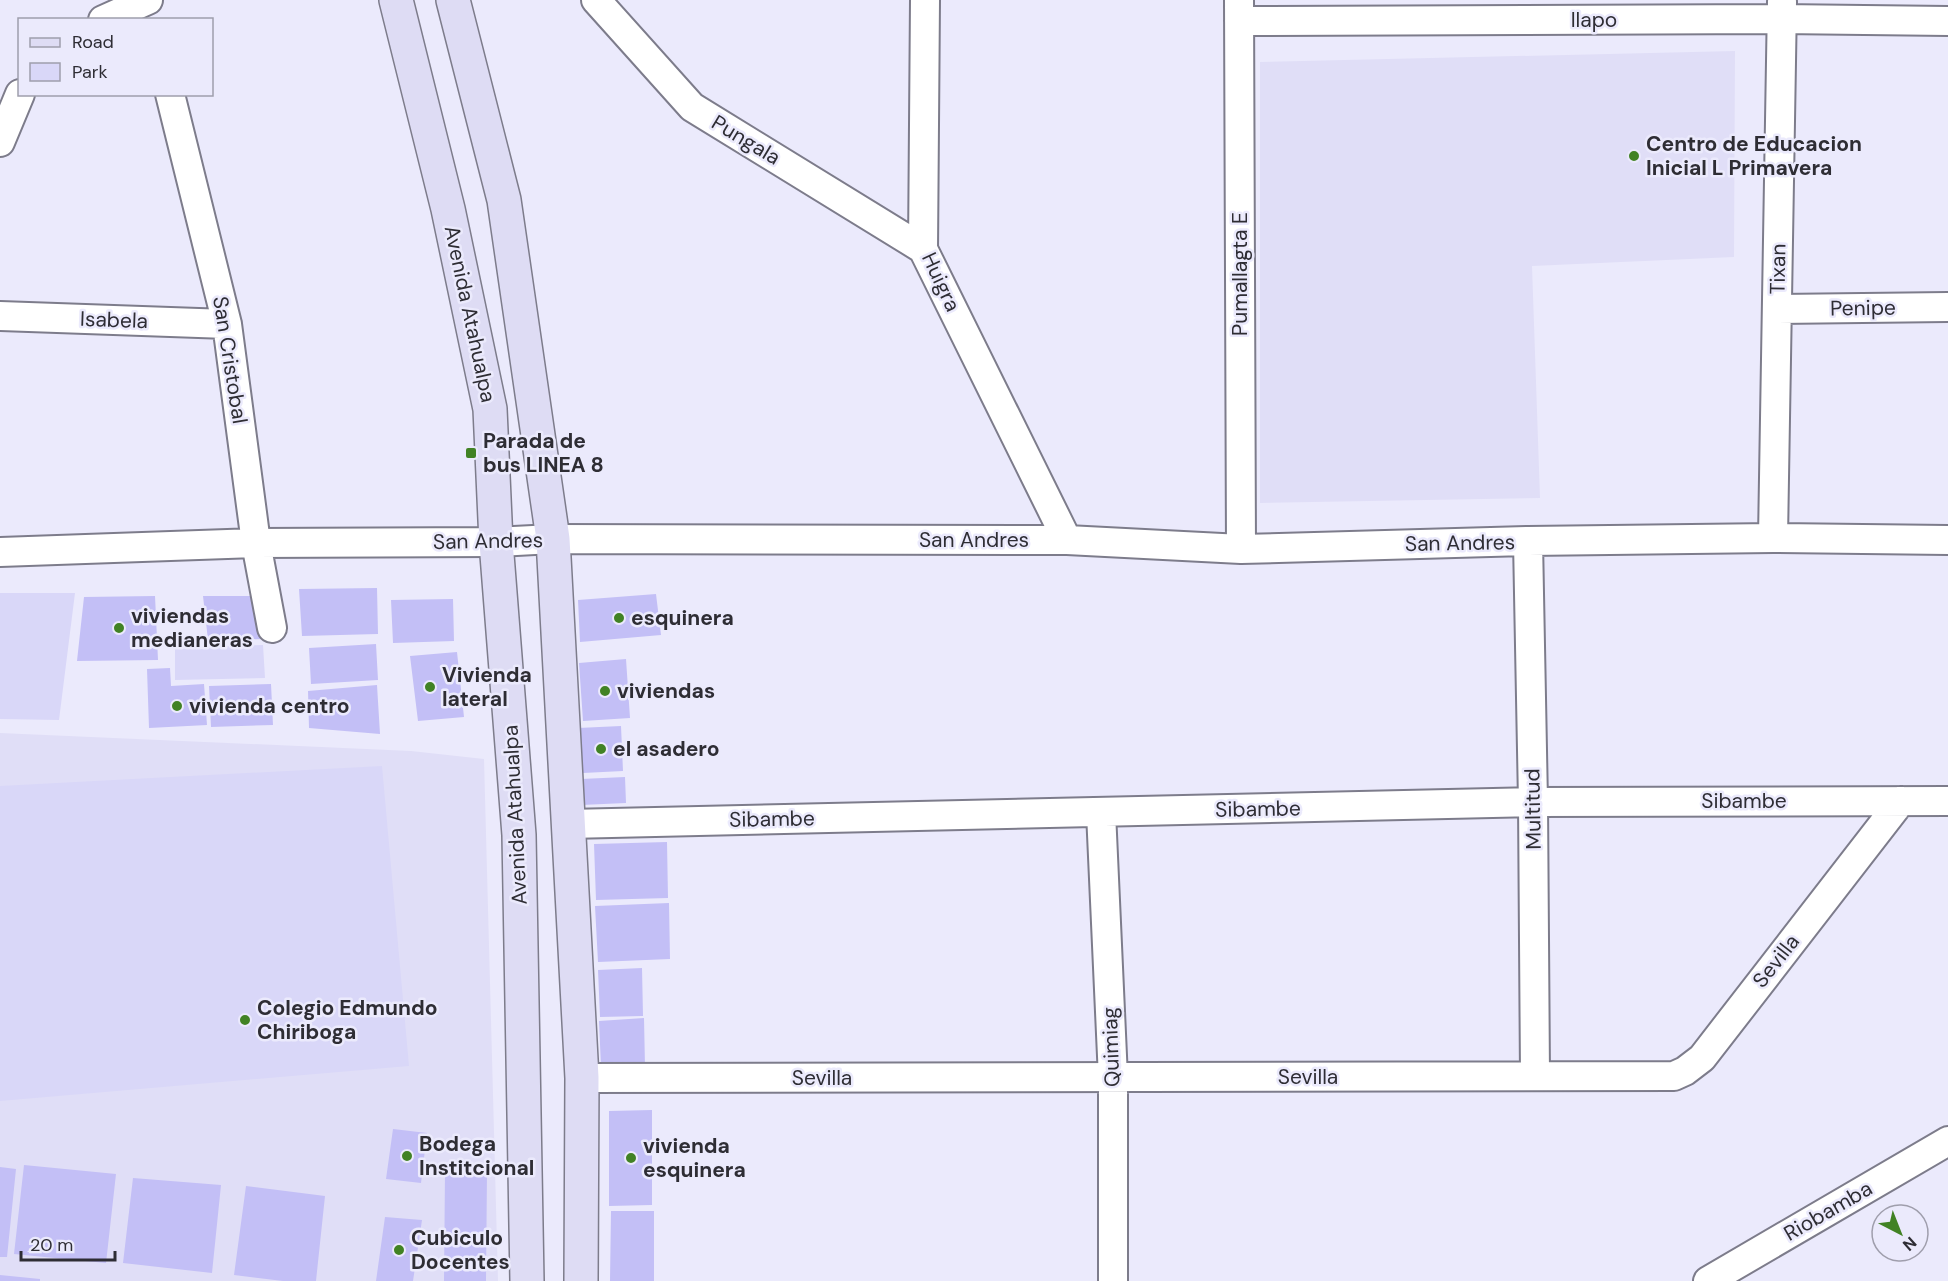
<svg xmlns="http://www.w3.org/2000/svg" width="1948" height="1281" viewBox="0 0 1948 1281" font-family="'DM Sans',sans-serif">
  <rect width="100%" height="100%" fill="#ebeafc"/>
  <!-- built -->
  <path fill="#e0def7" d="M 1735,51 L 1734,257 L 1532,266 L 1540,498 L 1260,503 L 1260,62 Z
    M 0,733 L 411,751 L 484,759 L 498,1281 L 0,1281 Z"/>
  <!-- green -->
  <path fill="#d9d7f8" d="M 0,593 L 75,593 L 59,720 L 0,719 Z
    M 263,645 L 265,678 L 175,680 L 175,648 Z
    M 382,766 L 409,1066 L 0,1101 L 0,786 Z"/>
  <!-- building -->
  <path fill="#c3bff6" d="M 377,588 L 378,634 L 302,636 L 299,589 Z
    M 656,594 L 661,635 L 580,642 L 578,600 Z
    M 155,596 L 158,660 L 77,661 L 84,597 Z
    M 203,596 L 258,596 L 262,639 L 208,640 Z
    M 453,599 L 454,641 L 393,643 L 391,600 Z
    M 376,644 L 378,680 L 311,684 L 309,648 Z
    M 457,652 L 464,717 L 418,721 L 410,656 Z
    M 626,659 L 630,718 L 583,721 L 579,663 Z
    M 170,668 L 171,686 L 204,684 L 207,725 L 149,728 L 147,669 Z
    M 271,684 L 273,725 L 211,727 L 209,686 Z
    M 377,685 L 380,734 L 309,728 L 308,691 Z
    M 621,726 L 623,771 L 583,773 L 578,728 Z
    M 625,777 L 626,803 L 581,805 L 581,779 Z
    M 667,842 L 668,898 L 596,900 L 594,844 Z
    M 669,903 L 670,959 L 598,962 L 595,906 Z
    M 642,968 L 643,1016 L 600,1017 L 598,970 Z
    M 644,1018 L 645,1067 L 601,1067 L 599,1021 Z
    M 652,1110 L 652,1205 L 609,1206 L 609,1111 Z
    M 393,1129 L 427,1133 L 421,1183 L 386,1179 Z
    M 24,1165 L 116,1174 L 106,1263 L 14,1254 Z
    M 0,1167 L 16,1169 L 7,1257 L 0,1257 Z
    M 445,1172 L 487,1172 L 486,1281 L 444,1281 Z
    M 133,1178 L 221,1185 L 212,1273 L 123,1263 Z
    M 246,1186 L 325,1196 L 316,1281 L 283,1281 L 234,1275 Z
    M 611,1211 L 654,1211 L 654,1281 L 610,1281 Z
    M 385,1217 L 422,1220 L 413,1281 L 376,1281 Z
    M 0,1275 L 40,1279 L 40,1281 L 0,1281 Z"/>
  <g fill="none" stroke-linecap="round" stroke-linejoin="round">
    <!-- minor casing -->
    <g stroke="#7d7c8b" stroke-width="32">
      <path id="minor" d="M 596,0 L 692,107 L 923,249
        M 925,0 L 923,249 L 1067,540
        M 1239,0 L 1241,549
        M 103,20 L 148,0
        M 1239,21 L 1781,19 L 1948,21
        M 170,94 L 227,324 L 256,543 L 272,628
        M 0,142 L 20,94
        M 1777,309 L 1948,307
        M 0,316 L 227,324
        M 1773,538 L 1782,2
        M 1528,541 L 1533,802 L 1535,1076
        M 0,552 L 256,543 L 496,542 L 553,539 L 1067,540 L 1241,549 L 1528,541 L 1773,538 L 1948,540
        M 1101,812 L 1113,1078 L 1113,1281
        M 568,824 L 1533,802 L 1948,801
        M 582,1078 L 1674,1076 L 1685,1071 L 1702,1058 L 1901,801
        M 1708,1281 L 1948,1141"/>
    </g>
    <!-- secondary casing -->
    <g stroke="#7d7c8b" stroke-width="36">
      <path id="secondary" d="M 396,0 L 448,209 L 490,409 L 496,542 L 519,835 L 527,1281
        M 453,0 L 504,200 L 553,539 L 582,1078 L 581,1281"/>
    </g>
    <!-- minor -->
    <use href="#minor" stroke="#fff" stroke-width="28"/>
    <!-- secondary -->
    <use href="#secondary" stroke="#dedcf4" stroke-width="33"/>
  </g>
  <!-- markers -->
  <g fill="#418224" stroke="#ebeafc" stroke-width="2">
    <circle cx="1634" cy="156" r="6"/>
    <rect x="465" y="447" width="12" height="12" rx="3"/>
    <circle cx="619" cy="618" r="6"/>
    <circle cx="119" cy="628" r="6"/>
    <circle cx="430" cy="687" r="6"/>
    <circle cx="605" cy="691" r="6"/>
    <circle cx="177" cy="706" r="6"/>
    <circle cx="601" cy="749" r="6"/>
    <circle cx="245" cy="1020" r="6"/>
    <circle cx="407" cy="1156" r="6"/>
    <circle cx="631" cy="1158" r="6"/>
    <circle cx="399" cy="1250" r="6"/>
  </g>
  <g text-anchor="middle" stroke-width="5" stroke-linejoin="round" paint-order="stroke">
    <!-- street labels -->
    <g font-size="21" fill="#2e2d34" stroke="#ebeafc">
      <text x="1594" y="27">Ilapo</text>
      <text transform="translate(746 140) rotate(31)" y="7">Pungala</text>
      <text transform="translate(1778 269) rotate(-89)" y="7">Tixan</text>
      <text transform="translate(1240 274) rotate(-90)" y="7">Pumallagta E</text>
      <text transform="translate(941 282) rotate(65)" y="7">Huigra</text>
      <text transform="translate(1863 308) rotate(-1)" y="7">Penipe</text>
      <text transform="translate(470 314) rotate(78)" y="7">Avenida Atahualpa</text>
      <text transform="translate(114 320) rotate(2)" y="7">Isabela</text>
      <text transform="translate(230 360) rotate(81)" y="7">San Cristobal</text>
      <text x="974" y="547">San Andres</text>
      <text transform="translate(488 541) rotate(-1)" y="7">San Andres</text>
      <text transform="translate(1460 543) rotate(-1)" y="7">San Andres</text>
      <text x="1744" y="808">Sibambe</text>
      <text transform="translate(1258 809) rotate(-1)" y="7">Sibambe</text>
      <text transform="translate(1533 809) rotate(-91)" y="7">Multitud</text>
      <text transform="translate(515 815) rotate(-93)" y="7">Avenida Atahualpa</text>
      <text transform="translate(772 819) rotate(-1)" y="7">Sibambe</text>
      <text transform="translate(1776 961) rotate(-52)" y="7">Sevilla</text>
      <text transform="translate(1111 1047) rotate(-92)" y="7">Quimiag</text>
      <text x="1308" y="1084">Sevilla</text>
      <text x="822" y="1085">Sevilla</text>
      <text transform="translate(1828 1211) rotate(-30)" y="7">Riobamba</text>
    </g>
    <!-- poi labels -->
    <g font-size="21" font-weight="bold" fill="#2e2d34" stroke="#ebeafc" text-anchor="start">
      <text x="1646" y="151">Centro de Educacion<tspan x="1646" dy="24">Inicial L Primavera</tspan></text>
      <text x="483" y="448">Parada de<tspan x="483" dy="24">bus LINEA 8</tspan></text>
      <text x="131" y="623">viviendas<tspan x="131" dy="24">medianeras</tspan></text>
      <text x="631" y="625">esquinera</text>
      <text x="442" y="682">Vivienda<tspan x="442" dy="24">lateral</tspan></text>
      <text x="617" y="698">viviendas</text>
      <text x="189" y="713">vivienda centro</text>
      <text x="613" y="756">el asadero</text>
      <text x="257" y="1015">Colegio Edmundo<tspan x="257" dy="24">Chiriboga</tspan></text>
      <text x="419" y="1151">Bodega<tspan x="419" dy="24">Institcional</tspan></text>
      <text x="643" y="1153">vivienda<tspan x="643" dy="24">esquinera</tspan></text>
      <text x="411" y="1245">Cubiculo<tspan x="411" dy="24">Docentes</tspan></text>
    </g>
  </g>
  <!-- legend -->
  <rect x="18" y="18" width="195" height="78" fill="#ebeafc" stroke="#9f9eac" stroke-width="1.5"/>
  <rect x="30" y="38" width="30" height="9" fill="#dedcf4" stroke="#9f9eac" stroke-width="1.5"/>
  <text x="72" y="48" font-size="18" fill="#2e2d34">Road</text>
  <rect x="30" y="63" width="30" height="18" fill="#d9d7f8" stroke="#9f9eac" stroke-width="1.5"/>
  <text x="72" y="78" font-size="18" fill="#2e2d34">Park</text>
  <!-- north arrow -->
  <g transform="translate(1900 1233) rotate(138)"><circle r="28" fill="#ebeafc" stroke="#9f9eac" stroke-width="1.5"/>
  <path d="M0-4.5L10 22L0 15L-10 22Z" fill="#418224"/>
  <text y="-9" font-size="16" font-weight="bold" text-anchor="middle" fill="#2e2d34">N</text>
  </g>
  <!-- scale -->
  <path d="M21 1251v9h94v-9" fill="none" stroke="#2e2d34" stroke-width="3"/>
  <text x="30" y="1251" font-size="18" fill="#2e2d34" stroke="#ebeafc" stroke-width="4.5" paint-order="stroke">20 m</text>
</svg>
